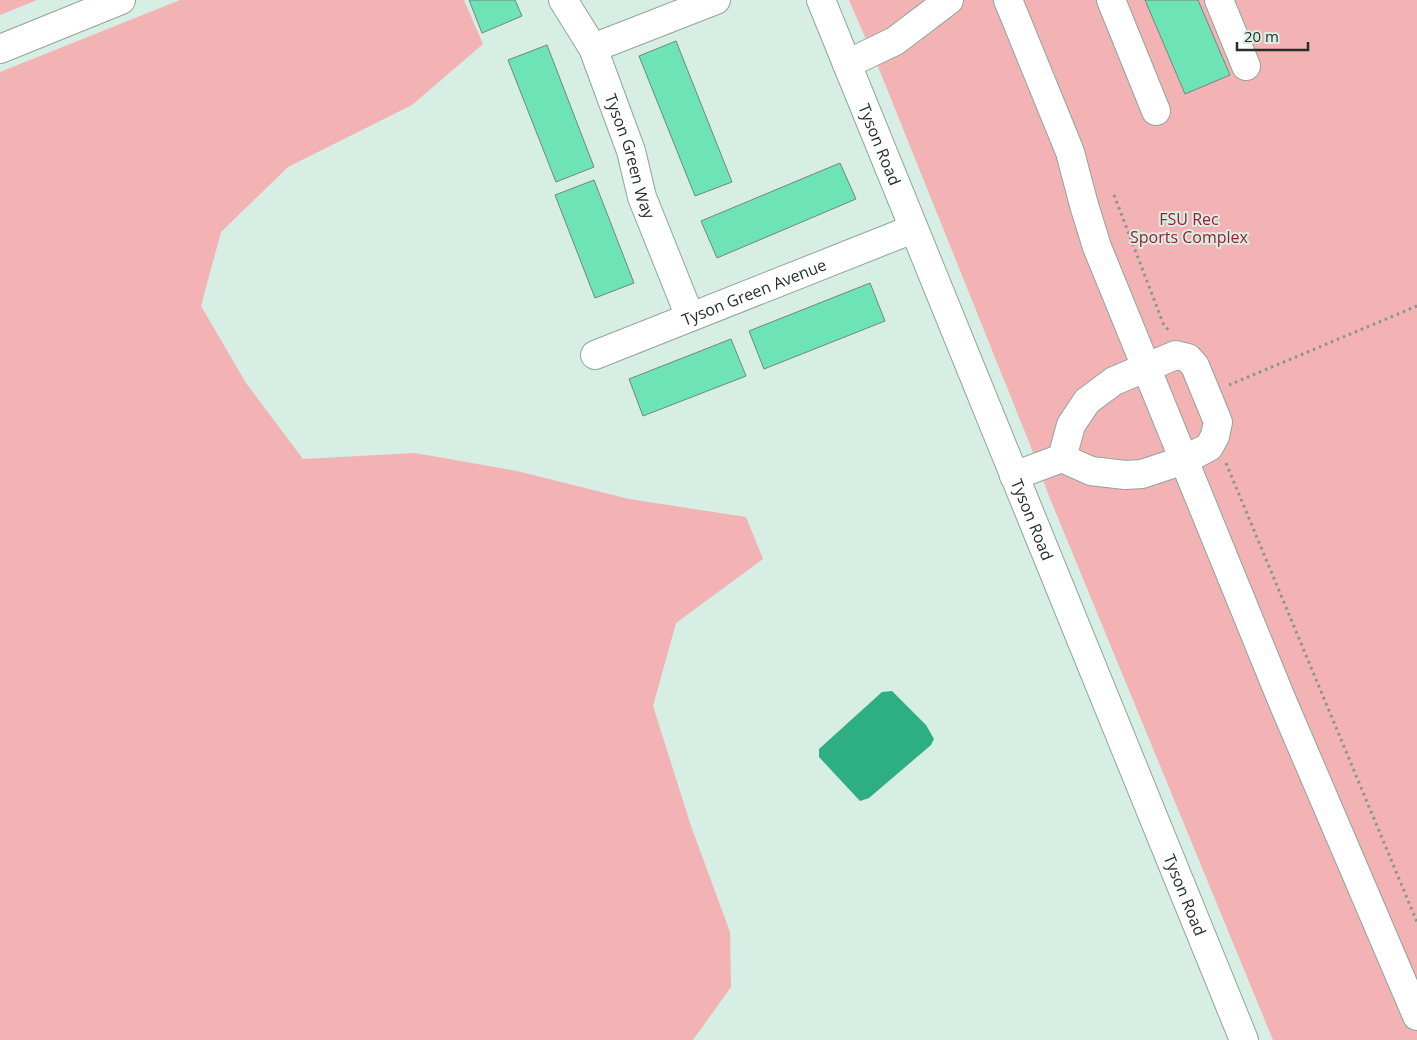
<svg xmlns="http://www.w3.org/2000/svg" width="1417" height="1040" viewBox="0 0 1417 1040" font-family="'Open Sans',sans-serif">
  <rect width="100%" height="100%" fill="#d6eee3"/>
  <!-- green -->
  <path fill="#f3b2b3" d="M 0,0 L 37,0 L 0,15 Z
    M 180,0 L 464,0 L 483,44 L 412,105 L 288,167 L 221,232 L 201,306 L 246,383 L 303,459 L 415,453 L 517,471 L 629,499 L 746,517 L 763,559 L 676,623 L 653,706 L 691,826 L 730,932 L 731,987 L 693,1040 L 0,1040 L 0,72 Z
    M 849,0 L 1417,0 L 1417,1040 L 1273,1040 L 1049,496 L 1029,442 L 881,74 Z"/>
  <!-- water -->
  <path fill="#2dae83" d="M 892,691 L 926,725 L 934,739 L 931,745 L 869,798 L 860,801 L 819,757 L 819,749 L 882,692 Z"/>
  <!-- building -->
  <path fill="#6de3b6" stroke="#72877d" d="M 469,0 L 515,0 L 522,16 L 482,33 Z
    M 1145,0 L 1198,0 L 1230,75 L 1185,94 Z
    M 676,41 L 732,182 L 695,196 L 639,56 Z
    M 547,45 L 594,167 L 556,182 L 508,60 Z
    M 840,163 L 856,199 L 717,258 L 701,221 Z
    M 594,180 L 634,283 L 595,298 L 555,195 Z
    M 870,283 L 885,321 L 764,369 L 749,331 Z
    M 731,339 L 746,376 L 643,416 L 629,379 Z"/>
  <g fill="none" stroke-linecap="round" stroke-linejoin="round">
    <!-- minor casing -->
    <g stroke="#8fa69b" stroke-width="30">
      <g id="minor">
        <path id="s1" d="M 563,0 L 593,48 L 631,151 L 642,197 L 690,317"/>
        <path id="s2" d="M 821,0 L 1244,1040"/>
        <path d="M 1008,0 L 1070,152 L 1084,205 L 1097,247 L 1281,698 L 1417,1016"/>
        <path d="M 1111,0 L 1156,111"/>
        <path d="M 1219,0 L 1246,66"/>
        <path d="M 593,48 L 716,0"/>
        <path d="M 0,49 L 121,0"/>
        <path d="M 847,64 L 895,41 L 949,0"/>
        <path id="s3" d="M 595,355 L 913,229"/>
        <path d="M 1014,476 L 1062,458 L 1091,471 L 1125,475 L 1142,474 L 1184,460 L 1209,447 L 1215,436 L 1218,422 L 1195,366 L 1188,358 L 1176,355 L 1114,381 L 1087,401 L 1071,425 L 1062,458"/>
      </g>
    </g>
    <!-- path -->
    <path stroke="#85968e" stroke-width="3" stroke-dasharray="2.5 4" stroke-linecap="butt" d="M 1114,195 L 1163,323 L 1169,331
      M 1229,385 L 1417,306
      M 1226,463 L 1417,922"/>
    <!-- minor -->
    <use href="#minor" stroke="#fff" stroke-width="28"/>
  </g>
  <g text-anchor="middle" stroke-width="4" stroke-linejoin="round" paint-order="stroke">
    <!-- street labels -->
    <g font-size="16" fill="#262f2a" stroke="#d6eee3">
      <text dy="6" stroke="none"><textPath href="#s2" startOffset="156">Tyson Road</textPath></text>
      <text dy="6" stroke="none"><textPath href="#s1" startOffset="171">Tyson Green Way</textPath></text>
      <text dy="6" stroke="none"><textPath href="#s3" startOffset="171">Tyson Green Avenue</textPath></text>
      <text dy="6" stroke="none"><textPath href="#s2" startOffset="561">Tyson Road</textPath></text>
      <text dy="6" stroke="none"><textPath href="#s2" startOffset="966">Tyson Road</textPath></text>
    </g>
    <!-- park labels -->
    <g font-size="16" fill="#971d32" stroke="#d6eee3">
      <text x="1189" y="225">FSU Rec<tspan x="1189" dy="18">Sports Complex</tspan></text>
    </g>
  </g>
  <!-- scale -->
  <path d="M1237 42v8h71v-8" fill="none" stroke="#262f2a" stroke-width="2.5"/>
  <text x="1244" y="42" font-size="15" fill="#262f2a" stroke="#d6eee3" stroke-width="4" paint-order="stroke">20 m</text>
</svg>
